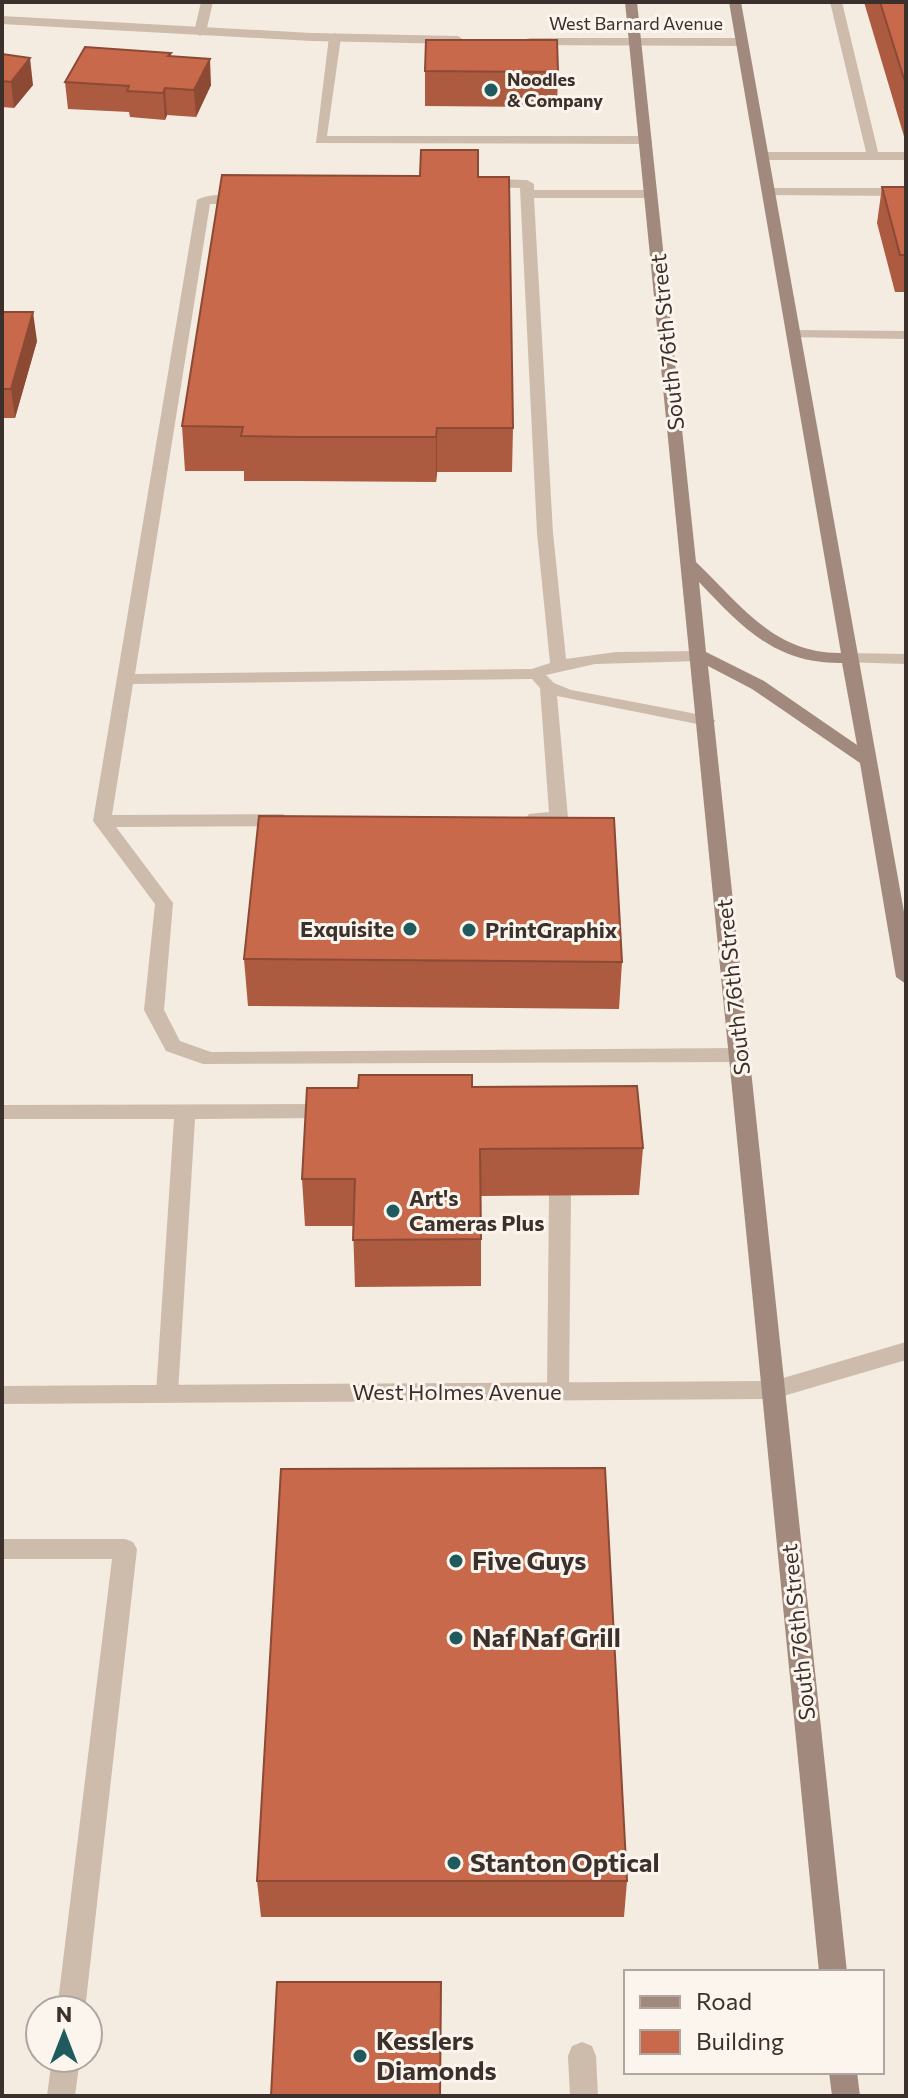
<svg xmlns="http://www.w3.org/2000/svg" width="908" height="2098" viewBox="0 0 908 2098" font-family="Commissioner,sans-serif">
  <rect width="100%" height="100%" fill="#f4ebe1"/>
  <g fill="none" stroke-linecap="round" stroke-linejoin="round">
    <!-- service -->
    <path fill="#cdbbac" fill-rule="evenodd" d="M 201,2 L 213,2 L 206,32 L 200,36 L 194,32 Z
      M 830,2 L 842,2 L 878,152 L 906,152 L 906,160 L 762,160 L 756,156 L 762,152 L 866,152 Z
      M 335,33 L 341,37 L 327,136 L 646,136 L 652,140 L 646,144 L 316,143 L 329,37 Z
      M 484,179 L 527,180 L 534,184 L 534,190 L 651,190 L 658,194 L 651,198 L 534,198 L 553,533 L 566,659 L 616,652 L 701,651 L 709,656 L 701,661 L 595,664 L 546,675 L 554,683 L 571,690 L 707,716 L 716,721 L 707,726 L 557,696 L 568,818 C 559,827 535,827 526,818 L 529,814 L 549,812 L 540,688 L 532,679 L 133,684 L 112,815 L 283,814 L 292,820 L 283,826 L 116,827 L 173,903 L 164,1010 L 180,1041 L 211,1052 L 739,1048 L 746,1050 L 749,1055 L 746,1060 L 739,1062 L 203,1064 L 166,1051 L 144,1010 L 155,904 L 93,821 L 197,200 C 208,193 240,193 251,200 L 244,204 L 210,204 L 135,674 L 532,669 L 550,663 L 537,533 L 520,188 L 479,186 L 477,183 Z
      M 768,188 L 906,188 L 906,196 L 763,195 L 763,189 Z
      M 793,330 L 906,331 L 906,339 L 788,337 L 786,334 Z
      M 848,653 L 906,654 L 906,664 L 842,662 L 840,658 L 842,654 Z
      M 332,1104 L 339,1106 L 342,1111 L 339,1116 L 332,1118 L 195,1119 L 178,1393 L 175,1399 L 167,1402 L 159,1399 L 156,1393 L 174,1119 L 2,1119 L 2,1105 Z
      M 560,1187 L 567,1189 L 571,1195 L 569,1391 L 566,1397 L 558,1400 L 550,1397 L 547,1391 L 549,1195 L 553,1189 Z
      M 2,1539 L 125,1539 L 133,1542 L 137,1549 L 85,2010 L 57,2010 L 112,1559 L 2,1559 Z
      M 582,2042 L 592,2046 L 596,2056 L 598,2096 L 570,2096 L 568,2056 L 572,2046 Z
      M 52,2058 L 80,2058 L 75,2096 L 47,2096 Z"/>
    <!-- minor -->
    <path fill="#cdbbac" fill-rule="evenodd" d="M 2,16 L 311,33 L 458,36 L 464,40 L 458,44 L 311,41 L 2,24 Z
      M 530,38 L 742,38 L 748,42 L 742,46 L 526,45 L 526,39 Z
      M 906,1342 L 906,1360 L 773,1399 L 2,1404 L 2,1386 L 773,1381 Z"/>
    <!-- secondary -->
    <path fill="#a18a7d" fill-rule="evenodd" d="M 625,2 L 637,2 L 696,562 C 740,604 774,654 841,653 L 729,2 L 741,2 L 906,923 L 906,984 L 896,977 L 860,763 L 752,689 L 708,666 L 847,1972 L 819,1972 ZM 699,582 C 742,627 775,664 842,663 L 857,745 L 764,681 L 706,652 Z
      M 829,2072 L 857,2072 L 860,2096 L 832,2096 Z"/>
  </g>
  <!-- wall -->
  <path fill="#ac5a40" d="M 864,2 L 906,2 L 906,143 Z
    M 171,53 L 171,56 L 211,85 L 196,117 L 167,115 L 165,120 L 130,117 L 129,112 L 68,109 L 65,82 Z
    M 2,54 L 33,85 L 14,108 L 2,107 Z
    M 425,71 L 558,72 L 557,107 L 425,106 Z
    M 420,176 L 478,177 L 513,428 L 512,472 L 437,472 L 436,482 L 299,481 L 244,481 L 244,471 L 185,471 L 182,426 Z
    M 882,187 L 906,187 L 906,292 L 895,292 L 877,223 Z
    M 2,312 L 37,341 L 15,418 L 2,418 Z
    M 244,959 L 622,962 L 619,1009 L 248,1006 Z
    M 472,1087 L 643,1148 L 639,1195 L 481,1196 L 481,1286 L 355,1287 L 353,1226 L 305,1226 L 302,1179 Z
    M 257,1881 L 627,1881 L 624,1917 L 261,1917 Z"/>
  <!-- shaded-wall -->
  <path fill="#8c4a34" d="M 30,58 L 33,85 L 14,108 L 11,82 Z
    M 210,59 L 211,85 L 196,117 L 194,90 Z
    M 165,88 L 167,115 L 165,120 L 163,93 Z
    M 33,312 L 37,341 L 15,418 L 11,389 Z
    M 437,428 L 437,472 L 436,482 L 436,437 Z"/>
  <!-- building -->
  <path fill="#c8694b" stroke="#8c4a34" stroke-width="2" d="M 880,2 L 906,2 L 906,85 Z
    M 426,40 L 557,40 L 558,72 L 425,71 Z
    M 85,47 L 171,53 L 168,56 L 210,59 L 194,90 L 165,88 L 163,93 L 127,91 L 129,86 L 65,82 Z
    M 2,54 L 30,58 L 11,82 L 2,81 Z
    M 421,150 L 478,150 L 478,177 L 509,177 L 513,428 L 437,428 L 436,437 L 297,437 L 241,436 L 243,427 L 182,426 L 222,175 L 420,176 Z
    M 882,187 L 906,187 L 906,255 L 900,255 Z
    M 2,312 L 33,312 L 11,389 L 2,389 Z
    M 259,816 L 614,818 L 622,962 L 244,959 Z
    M 359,1075 L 472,1075 L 472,1087 L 637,1086 L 643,1148 L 480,1149 L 481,1239 L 353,1240 L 355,1179 L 302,1179 L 307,1088 L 358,1088 Z
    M 605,1468 L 627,1881 L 257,1881 L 281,1469 Z
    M 277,1982 L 441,1982 L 440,2096 L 271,2096 Z"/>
  <!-- markers -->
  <g fill="#1f5a5e" stroke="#fbf5ee" stroke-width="3">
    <circle cx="491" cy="90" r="8"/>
    <circle cx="410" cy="929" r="8"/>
    <circle cx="469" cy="930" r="8"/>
    <circle cx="393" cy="1211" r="8"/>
    <circle cx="456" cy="1561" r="8"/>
    <circle cx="456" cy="1638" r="8"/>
    <circle cx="454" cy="1863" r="8"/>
    <circle cx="360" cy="2056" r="8"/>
  </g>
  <g text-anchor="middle" stroke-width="6" stroke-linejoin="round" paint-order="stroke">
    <!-- far-street labels -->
    <g font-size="18" fill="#3b302b" stroke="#fbf5ee">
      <text x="636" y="30">West Barnard Avenue</text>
    </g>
    <!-- far-poi labels -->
    <g font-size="18" font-weight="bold" fill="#3b302b" stroke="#fbf5ee" text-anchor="start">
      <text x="507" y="86">Noodles<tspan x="507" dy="21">&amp; Company</tspan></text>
    </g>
    <!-- street labels -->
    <g font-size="22" fill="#3b302b" stroke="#fbf5ee">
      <text transform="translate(667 342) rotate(-96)" y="8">South 76th Street</text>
      <text transform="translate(733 987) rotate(-96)" y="8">South 76th Street</text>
      <text x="457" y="1400">West Holmes Avenue</text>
      <text transform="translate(798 1632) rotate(-96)" y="8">South 76th Street</text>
    </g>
    <!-- poi labels -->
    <g font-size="22" font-weight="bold" fill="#3b302b" stroke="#fbf5ee" text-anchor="start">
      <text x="394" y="937" text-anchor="end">Exquisite</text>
      <text x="485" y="938">PrintGraphix</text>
      <text x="409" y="1206">Art's<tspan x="409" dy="25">Cameras Plus</tspan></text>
    </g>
    <!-- near-poi labels -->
    <g font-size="26" font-weight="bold" fill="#3b302b" stroke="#fbf5ee" text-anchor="start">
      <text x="472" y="1570">Five Guys</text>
      <text x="472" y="1647">Naf Naf Grill</text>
      <text x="470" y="1872">Stanton Optical</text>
      <text x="376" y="2050">Kesslers<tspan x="376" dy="30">Diamonds</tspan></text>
    </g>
  </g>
  <!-- border -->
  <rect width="908" height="2098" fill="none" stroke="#3b302b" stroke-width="8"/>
  <!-- legend -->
  <rect x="624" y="1970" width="260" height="104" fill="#fbf5ee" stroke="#aea6a0" stroke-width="2"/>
  <rect x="640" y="1996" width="40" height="12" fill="#a18a7d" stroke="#aea6a0" stroke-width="2"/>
  <text x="696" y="2010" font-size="24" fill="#3b302b">Road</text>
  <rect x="640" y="2030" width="40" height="24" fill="#c8694b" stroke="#aea6a0" stroke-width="2"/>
  <text x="696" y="2050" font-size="24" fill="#3b302b">Building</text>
  <!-- north arrow -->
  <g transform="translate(64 2034)"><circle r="38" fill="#fbf5ee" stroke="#aea6a0" stroke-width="2"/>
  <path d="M0-6L14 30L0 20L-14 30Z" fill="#1f5a5e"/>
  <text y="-12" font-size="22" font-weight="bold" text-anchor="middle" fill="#3b302b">N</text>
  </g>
</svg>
